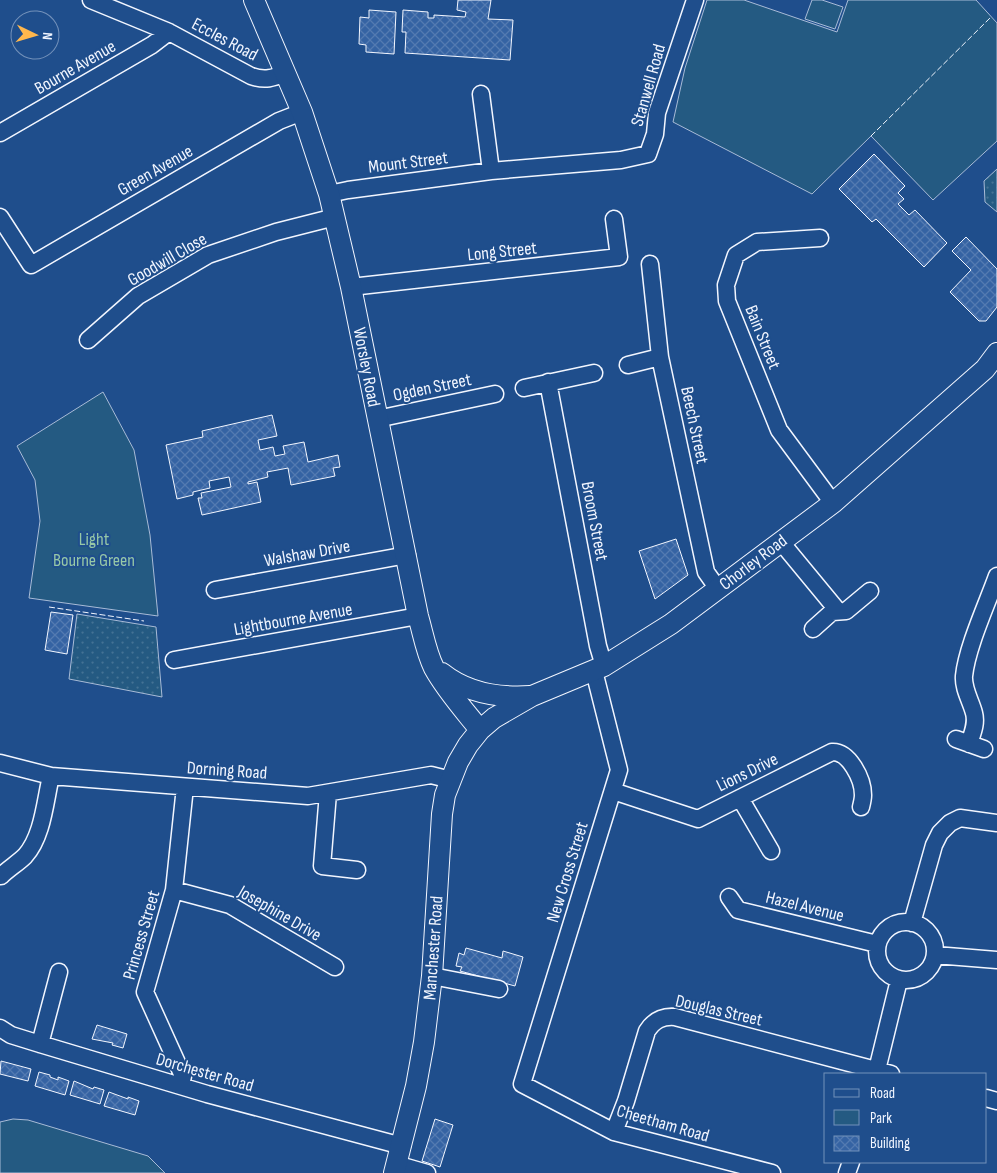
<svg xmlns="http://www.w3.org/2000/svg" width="997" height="1173" viewBox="0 0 997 1173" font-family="'Sofia Sans Condensed',sans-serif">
  <defs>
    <pattern id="garden-dots" width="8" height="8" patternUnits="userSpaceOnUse" patternTransform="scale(1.25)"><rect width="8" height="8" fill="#245a82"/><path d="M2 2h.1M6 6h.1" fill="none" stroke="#447295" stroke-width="1.8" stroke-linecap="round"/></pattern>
    <pattern id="building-cross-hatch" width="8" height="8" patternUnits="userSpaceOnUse" patternTransform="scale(1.25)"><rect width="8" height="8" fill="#3563a3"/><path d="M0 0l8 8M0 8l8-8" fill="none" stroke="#537ab1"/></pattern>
  </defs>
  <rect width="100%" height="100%" fill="#1f4e8c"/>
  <!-- park -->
  <path fill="#245a82" stroke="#a8bbd7" d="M 707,0 L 744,0 L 837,32 L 848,0 L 976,0 L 997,23 L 997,141 L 933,200 L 871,136 L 812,194 L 673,122 L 685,68 Z
    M 812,0 L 822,0 L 843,7 L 835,29 L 805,19 Z
    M 103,392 L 134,450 L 150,535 L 158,616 L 29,598 L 40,521 L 35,480 L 17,446 Z
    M 13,1119 L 28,1120 L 148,1156 L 165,1173 L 0,1173 L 0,1122 Z"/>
  <!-- garden -->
  <path fill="url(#garden-dots)" stroke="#a8bbd7" d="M 997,169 L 997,212 L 985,202 L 984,181 Z
    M 77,614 L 156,627 L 162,697 L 69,679 Z"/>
  <!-- building -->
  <path fill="url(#building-cross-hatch)" stroke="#f2f6ff" d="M 458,0 L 491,0 L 488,19 L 513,20 L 510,60 L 405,53 L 406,32 L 402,32 L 403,10 L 428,12 L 428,18 L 434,18 L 434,15 L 465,17 L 466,12 L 457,10 Z
    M 369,10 L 396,12 L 394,54 L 366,52 L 366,45 L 359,44 L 360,17 L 369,18 Z
    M 874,154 L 905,186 L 898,193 L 904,199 L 898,204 L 909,215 L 915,210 L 947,243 L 924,267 L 876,219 L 872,222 L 839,189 Z
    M 966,237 L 997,269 L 997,307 L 986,321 L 979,321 L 950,292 L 971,270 L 952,251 Z
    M 272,415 L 277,436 L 258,440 L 260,450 L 273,447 L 275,456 L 285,454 L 283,446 L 304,442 L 308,462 L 338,455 L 340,467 L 333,468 L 335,476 L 291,485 L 288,468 L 267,472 L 268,477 L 248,482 L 248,484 L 257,482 L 261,502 L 202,515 L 198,498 L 202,498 L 201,493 L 231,487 L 229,477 L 209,481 L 210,488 L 193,492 L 193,495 L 177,499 L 166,445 L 203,437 L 202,431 Z
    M 676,539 L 688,575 L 655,599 L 639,551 Z
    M 51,612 L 73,615 L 67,654 L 45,650 Z
    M 466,948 L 502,958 L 503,951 L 523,957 L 515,986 L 460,971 L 462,967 L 456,966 L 459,953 L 464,955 Z
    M 97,1025 L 127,1034 L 123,1048 L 112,1045 L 113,1043 L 92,1039 Z
    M 1,1061 L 31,1069 L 28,1081 L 0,1074 Z
    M 39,1072 L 50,1075 L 50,1077 L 58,1080 L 58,1077 L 69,1081 L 65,1095 L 35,1086 Z
    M 74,1081 L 93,1089 L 94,1087 L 104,1090 L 100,1104 L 70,1095 Z
    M 109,1092 L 128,1099 L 128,1097 L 139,1101 L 135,1115 L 104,1106 Z
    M 435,1119 L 453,1125 L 440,1167 L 422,1161 Z"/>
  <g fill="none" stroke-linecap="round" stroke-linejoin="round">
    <!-- minor casing -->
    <g stroke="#f2f6ff" stroke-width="19">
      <path id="minor" d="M 91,0 L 169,32 L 251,76 C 265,81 273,78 286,73
        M 481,94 L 491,171
        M 0,133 L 152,45 L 169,32
        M 329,194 L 348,190 L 491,171 L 621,160 L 648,154 L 655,134 L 657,113 L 695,0
        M 0,217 L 31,265 L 279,121 L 302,112
        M 820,238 L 757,242 L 736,255 L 726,285 L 727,301 L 779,430 L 833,503
        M 650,264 L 660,357 L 706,572 L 718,589
        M 351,287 L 619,257 L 614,219
        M 88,340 L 138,296 L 208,255 L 276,232 L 335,217
        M 628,365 L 660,357
        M 548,382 L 598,646 L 604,666
        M 524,388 L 594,373
        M 377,419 L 495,394
        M 781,542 L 838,611
        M 215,590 L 407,555
        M 813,629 L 832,612 L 846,611 L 870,591
        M 174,660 L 418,616
        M 594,671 L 619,770 L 522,1084 L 614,1132 L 772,1173
        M 956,739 L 984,749
        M 969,744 C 972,734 977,724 974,713 C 971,701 963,689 964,676 C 967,647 987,604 997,576
        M 0,763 L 51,776 L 308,796 L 431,775 L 451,780
        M 613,791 L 698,819 L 832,752 C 849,751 863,779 863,795 C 863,799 862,803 861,807
        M 328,793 L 322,866 L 357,870
        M 740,798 L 771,851
        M 1,876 C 8,869 18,863 25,856 C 43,836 45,801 51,776
        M 174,890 L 230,905 L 335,967
        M 729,897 L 738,910 L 877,944
        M877 951a29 29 0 1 1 58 0a29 29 0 1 1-58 0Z
        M 912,923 L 934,845 L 940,833 L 950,823 L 960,818 L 997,823
        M 935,955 L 997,960
        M 432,976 L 499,989
        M 0,1028 L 11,1035 L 40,1044 L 207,1094 L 402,1146
        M 40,1044 L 59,972
        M 876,1074 L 899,980
        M 181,1085 L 183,1076 L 145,992 L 174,890 L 185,787
        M 986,1098 L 997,1101
        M 614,1132 L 626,1101 L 647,1031 C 654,1020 662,1016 675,1017 L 891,1074
        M 396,1164 L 427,1173
        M 847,1173 L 851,1162"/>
    </g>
    <!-- major casing -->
    <g stroke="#f2f6ff" stroke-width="22">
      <path id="major" d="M 254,0 L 302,112 L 329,194 L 351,287 L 418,616 C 423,633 426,652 434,668 C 446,690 464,710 480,730
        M 442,673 C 467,693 499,698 530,696
        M 394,1173 L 416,1086 L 424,1042 L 432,976 L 442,814 L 445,795 L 458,762 L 468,745 L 480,730 L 494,718 L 532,696 L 604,666 L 671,624 L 833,503 L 985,369 L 997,353"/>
    </g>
    <!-- minor -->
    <use href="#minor" stroke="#1f4e8c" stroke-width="16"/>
    <!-- major -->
    <use href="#major" stroke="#1f4e8c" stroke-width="20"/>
    <!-- fence -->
    <path stroke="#f2f6ff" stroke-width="1" stroke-dasharray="6 2.5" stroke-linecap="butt" d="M 871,136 L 991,17
      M 49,607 L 144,621"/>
  </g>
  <g text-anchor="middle" stroke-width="4" stroke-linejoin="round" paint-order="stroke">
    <!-- street labels -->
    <g font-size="18" fill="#f2f6ff" stroke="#1f4e8c">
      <text transform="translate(225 39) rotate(28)" y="6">Eccles Road</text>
      <text transform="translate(75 67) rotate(-30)" y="6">Bourne Avenue</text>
      <text transform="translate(648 85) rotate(-74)" y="6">Stanwell Road</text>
      <text transform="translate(408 162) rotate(-7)" y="6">Mount Street</text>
      <text transform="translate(155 170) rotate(-30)" y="6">Green Avenue</text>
      <text transform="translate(502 251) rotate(-6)" y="6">Long Street</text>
      <text transform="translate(167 259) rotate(-30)" y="6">Goodwill Close</text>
      <text transform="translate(763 337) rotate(68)" y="6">Bain Street</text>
      <text transform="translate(367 367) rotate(79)" y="6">Worsley Road</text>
      <text transform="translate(432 387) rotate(-12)" y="6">Ogden Street</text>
      <text transform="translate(695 425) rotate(78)" y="6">Beech Street</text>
      <text transform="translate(595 521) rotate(79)" y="6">Broom Street</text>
      <text transform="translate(307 553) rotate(-10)" y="6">Walshaw Drive</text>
      <text transform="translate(753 562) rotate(-37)" y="6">Chorley Road</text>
      <text transform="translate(293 619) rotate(-10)" y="6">Lightbourne Avenue</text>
      <text transform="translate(227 770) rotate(4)" y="6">Dorning Road</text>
      <text transform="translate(747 772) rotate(-26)" y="6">Lions Drive</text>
      <text transform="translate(567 872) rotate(-73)" y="6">New Cross Street</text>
      <text transform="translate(805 906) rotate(14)" y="6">Hazel Avenue</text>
      <text transform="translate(280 913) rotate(30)" y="6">Josephine Drive</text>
      <text transform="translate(141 935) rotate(-74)" y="6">Princess Street</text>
      <text transform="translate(433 948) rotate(-86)" y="6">Manchester Road</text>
      <text transform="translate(719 1010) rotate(13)" y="6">Douglas Street</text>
      <text transform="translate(205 1072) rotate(16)" y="6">Dorchester Road</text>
      <text transform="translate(663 1123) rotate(16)" y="6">Cheetham Road</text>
    </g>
    <!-- park labels -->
    <g font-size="18" fill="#97c8a6" stroke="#1f4e8c">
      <text x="94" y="545">Light<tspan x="94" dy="21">Bourne Green</tspan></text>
    </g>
  </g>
  <!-- legend -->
  <rect x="824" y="1073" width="162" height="90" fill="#1f4e8c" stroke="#7391ba"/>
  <rect x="834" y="1089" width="25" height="8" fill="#1f4e8c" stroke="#7391ba"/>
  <text x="870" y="1098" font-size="15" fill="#f2f6ff">Road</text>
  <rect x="834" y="1110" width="25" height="15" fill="#245a82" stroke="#7391ba"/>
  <text x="870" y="1123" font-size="15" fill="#f2f6ff">Park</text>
  <rect x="834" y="1136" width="25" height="15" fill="url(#building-cross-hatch)" stroke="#7391ba"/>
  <text x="870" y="1148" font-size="15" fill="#f2f6ff">Building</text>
  <!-- north arrow -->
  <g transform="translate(35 35) rotate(95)"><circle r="24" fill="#1f4e8c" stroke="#7391ba"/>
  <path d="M0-4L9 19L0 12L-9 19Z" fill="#ffb74d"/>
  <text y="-8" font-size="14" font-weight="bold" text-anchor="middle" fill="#f2f6ff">N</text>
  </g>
</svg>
